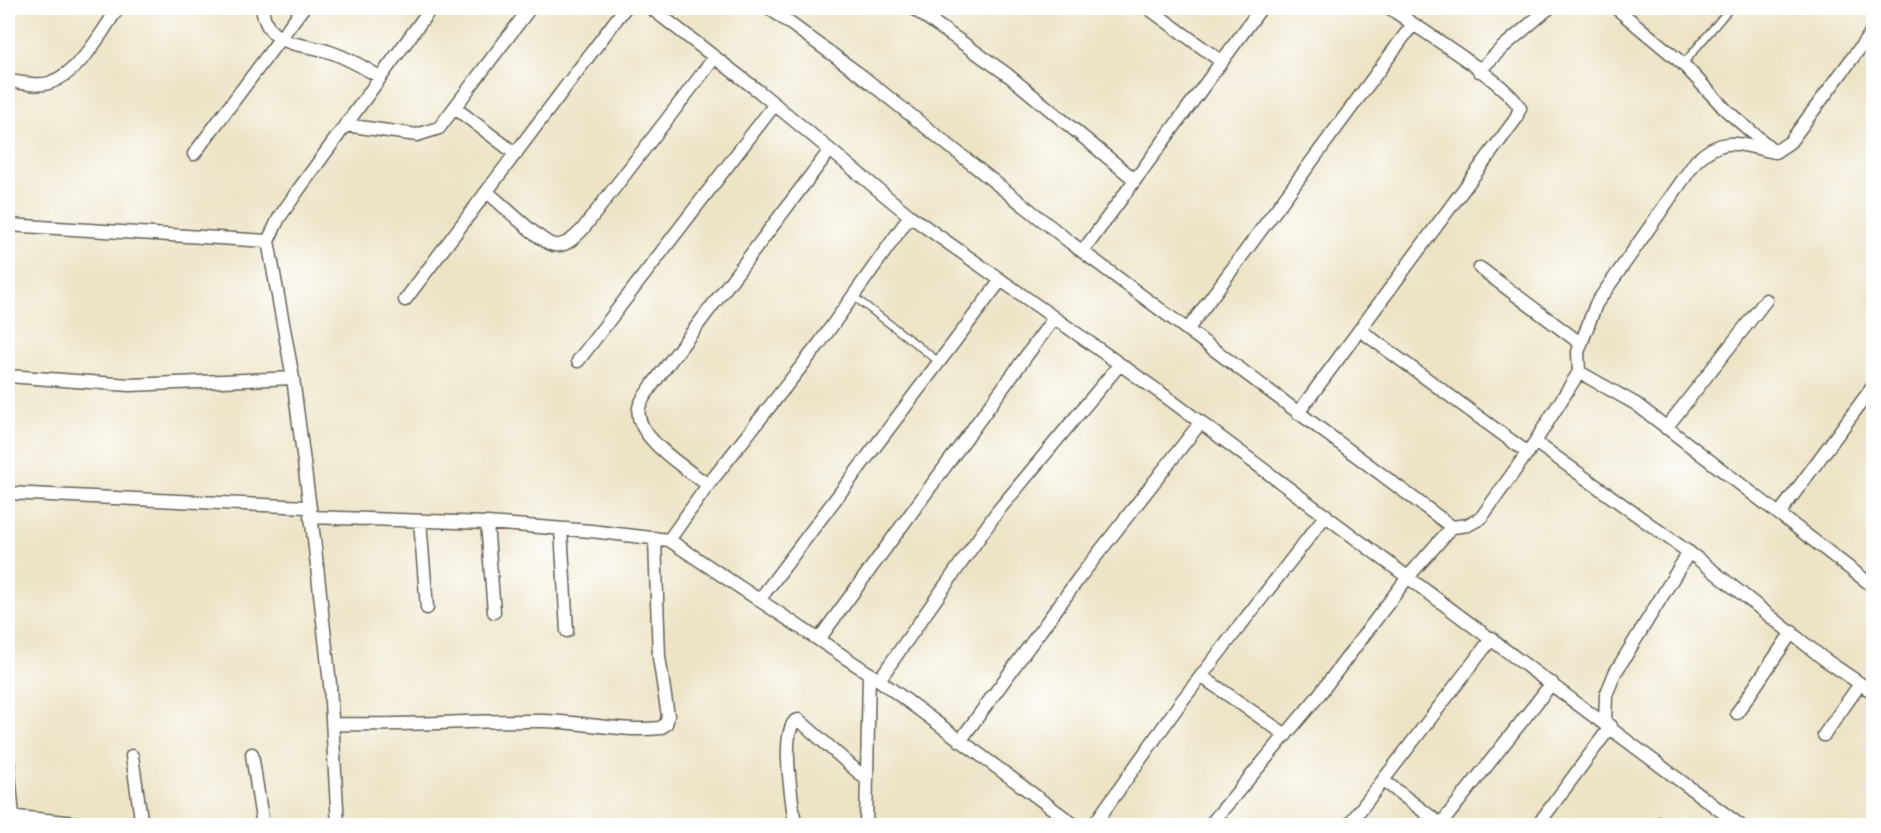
<svg xmlns="http://www.w3.org/2000/svg" width="1881" height="833" viewBox="0 0 1881 833" font-family="Mali,sans-serif">
  <rect width="100%" height="100%" fill="#fff"/>
  <filter id="ink" filterUnits="userSpaceOnUse"><feTurbulence type="fractalNoise" baseFrequency=".0167" numOctaves="2"/><feDisplacementMap in="SourceGraphic" scale="12" xChannelSelector="R" yChannelSelector="G"/><feConvolveMatrix kernelMatrix="1 2 1 2 8 2 1 2 1" color-interpolation-filters="sRGB"/></filter>
  <filter id="wash" filterUnits="userSpaceOnUse"><feTurbulence type="fractalNoise" baseFrequency=".008" numOctaves="4" result="noise"/><feDisplacementMap in="SourceGraphic" scale="24" xChannelSelector="R" yChannelSelector="G"/><feGaussianBlur stdDeviation="1.35" result="paint"/><feColorMatrix in="noise" values="0 0 0 0 0 0 0 0 0 0 0 0 0 0 0 0 0 1.4 0 .05"/><feComposite in="paint" operator="in"/></filter>
  <g filter="url(#wash)">
    <rect width="100%" height="100%" fill="#ede4c6"/>
  </g>
  <g filter="url(#ink)">
    <g fill="none" stroke-linecap="round" stroke-linejoin="round">
      <!-- lane casing -->
      <g stroke="#656258" stroke-width="9">
        <path id="lane" d="M 1683,64 L 1730,8
          M 853,296 L 938,361"/>
      </g>
      <!-- street casing -->
      <g stroke="#656258" stroke-width="15">
        <path id="street" d="M 262,8 C 268,49 301,42 330,52 C 348,58 363,67 380,77
          M 651,8 L 761,93 L 910,216 L 1165,396 L 1741,826
          M 769,8 L 858,73 L 1071,243 L 1452,527
          M 913,8 L 1008,75 L 1135,180
          M 1148,8 L 1222,62
          M 1616,8 L 1683,64 L 1727,111 L 1774,151
          M 1479,71 L 1502,48 L 1549,8
          M 8,81 C 20,82 37,87 49,83 C 81,72 101,33 118,8
          M 455,108 L 516,154
          M 345,125 L 417,135 L 439,128 L 530,8
          M 194,154 L 303,8
          M 487,192 C 500,202 541,243 554,245 C 566,247 575,237 582,230 L 715,57
          M 8,225 L 268,241
          M 1083,251 L 1261,8
          M 1480,268 L 1580,343
          M 405,300 L 625,8
          M 1188,329 L 1413,24
          M 1360,330 L 1528,453
          M 578,361 L 775,104
          M 1579,372 L 1636,404 L 1874,587
          M 8,376 L 130,385 L 293,378
          M 1298,413 L 1515,120 L 1520,108 C 1503,79 1421,31 1390,8
          M 1666,428 L 1766,300
          M 1535,442 L 1698,559 L 1824,659 L 1874,693
          M 708,485 C 688,470 633,436 639,408 C 640,400 649,391 653,384 L 830,150
          M 8,493 L 308,507
          M 1779,514 L 1874,385
          M 310,517 L 487,523 L 591,531 L 669,540 L 879,680 L 1076,826
          M 420,521 L 427,608
          M 487,523 L 494,612
          M 561,529 L 567,631
          M 669,540 L 708,485 L 819,344 L 910,216
          M 760,599 L 1001,280
          M 819,639 L 1054,318
          M 1201,676 L 1286,735
          M 879,680 L 997,512 L 1120,364
          M 1737,713 L 1792,632
          M 1605,722 L 1606,695 L 1615,673 L 1689,552
          M 333,724 C 403,726 474,720 545,721 C 582,722 622,732 660,728 L 666,724 L 668,716 L 659,657 L 655,539
          M 1824,735 L 1860,684
          M 960,741 L 1079,578 L 1201,422
          M 252,754 L 263,826
          M 132,756 L 142,826
          M 8,763 L 13,816
          M 1384,781 L 1443,826
          M 8,816 L 104,826
          M 1441,824 L 1552,683
          M 338,826 L 330,684 L 314,539 L 293,378 L 268,241 L 279,218 L 299,189 L 431,8
          M 795,826 C 793,803 780,737 795,721 L 799,720 L 867,780
          M 866,826 L 869,673
          M 1093,826 L 1181,702 L 1326,515
          M 1209,826 L 1315,700 L 1408,577 L 1452,527 L 1468,525 L 1481,518 L 1535,442 L 1579,372 L 1578,352 L 1596,304 L 1696,161 C 1725,134 1739,145 1775,152 L 1790,142 L 1874,29
          M 1348,826 L 1492,638
          M 1537,826 L 1611,726
          M 1659,826 L 1661,823"/>
      </g>
      <!-- lane -->
      <use href="#lane" stroke="#fff" stroke-width="6"/>
      <!-- street -->
      <use href="#street" stroke="#fff" stroke-width="12"/>
    </g>
  </g>
  <!-- margin -->
  <rect width="1881" height="833" fill="none" stroke="#fff" stroke-width="30"/>
</svg>
